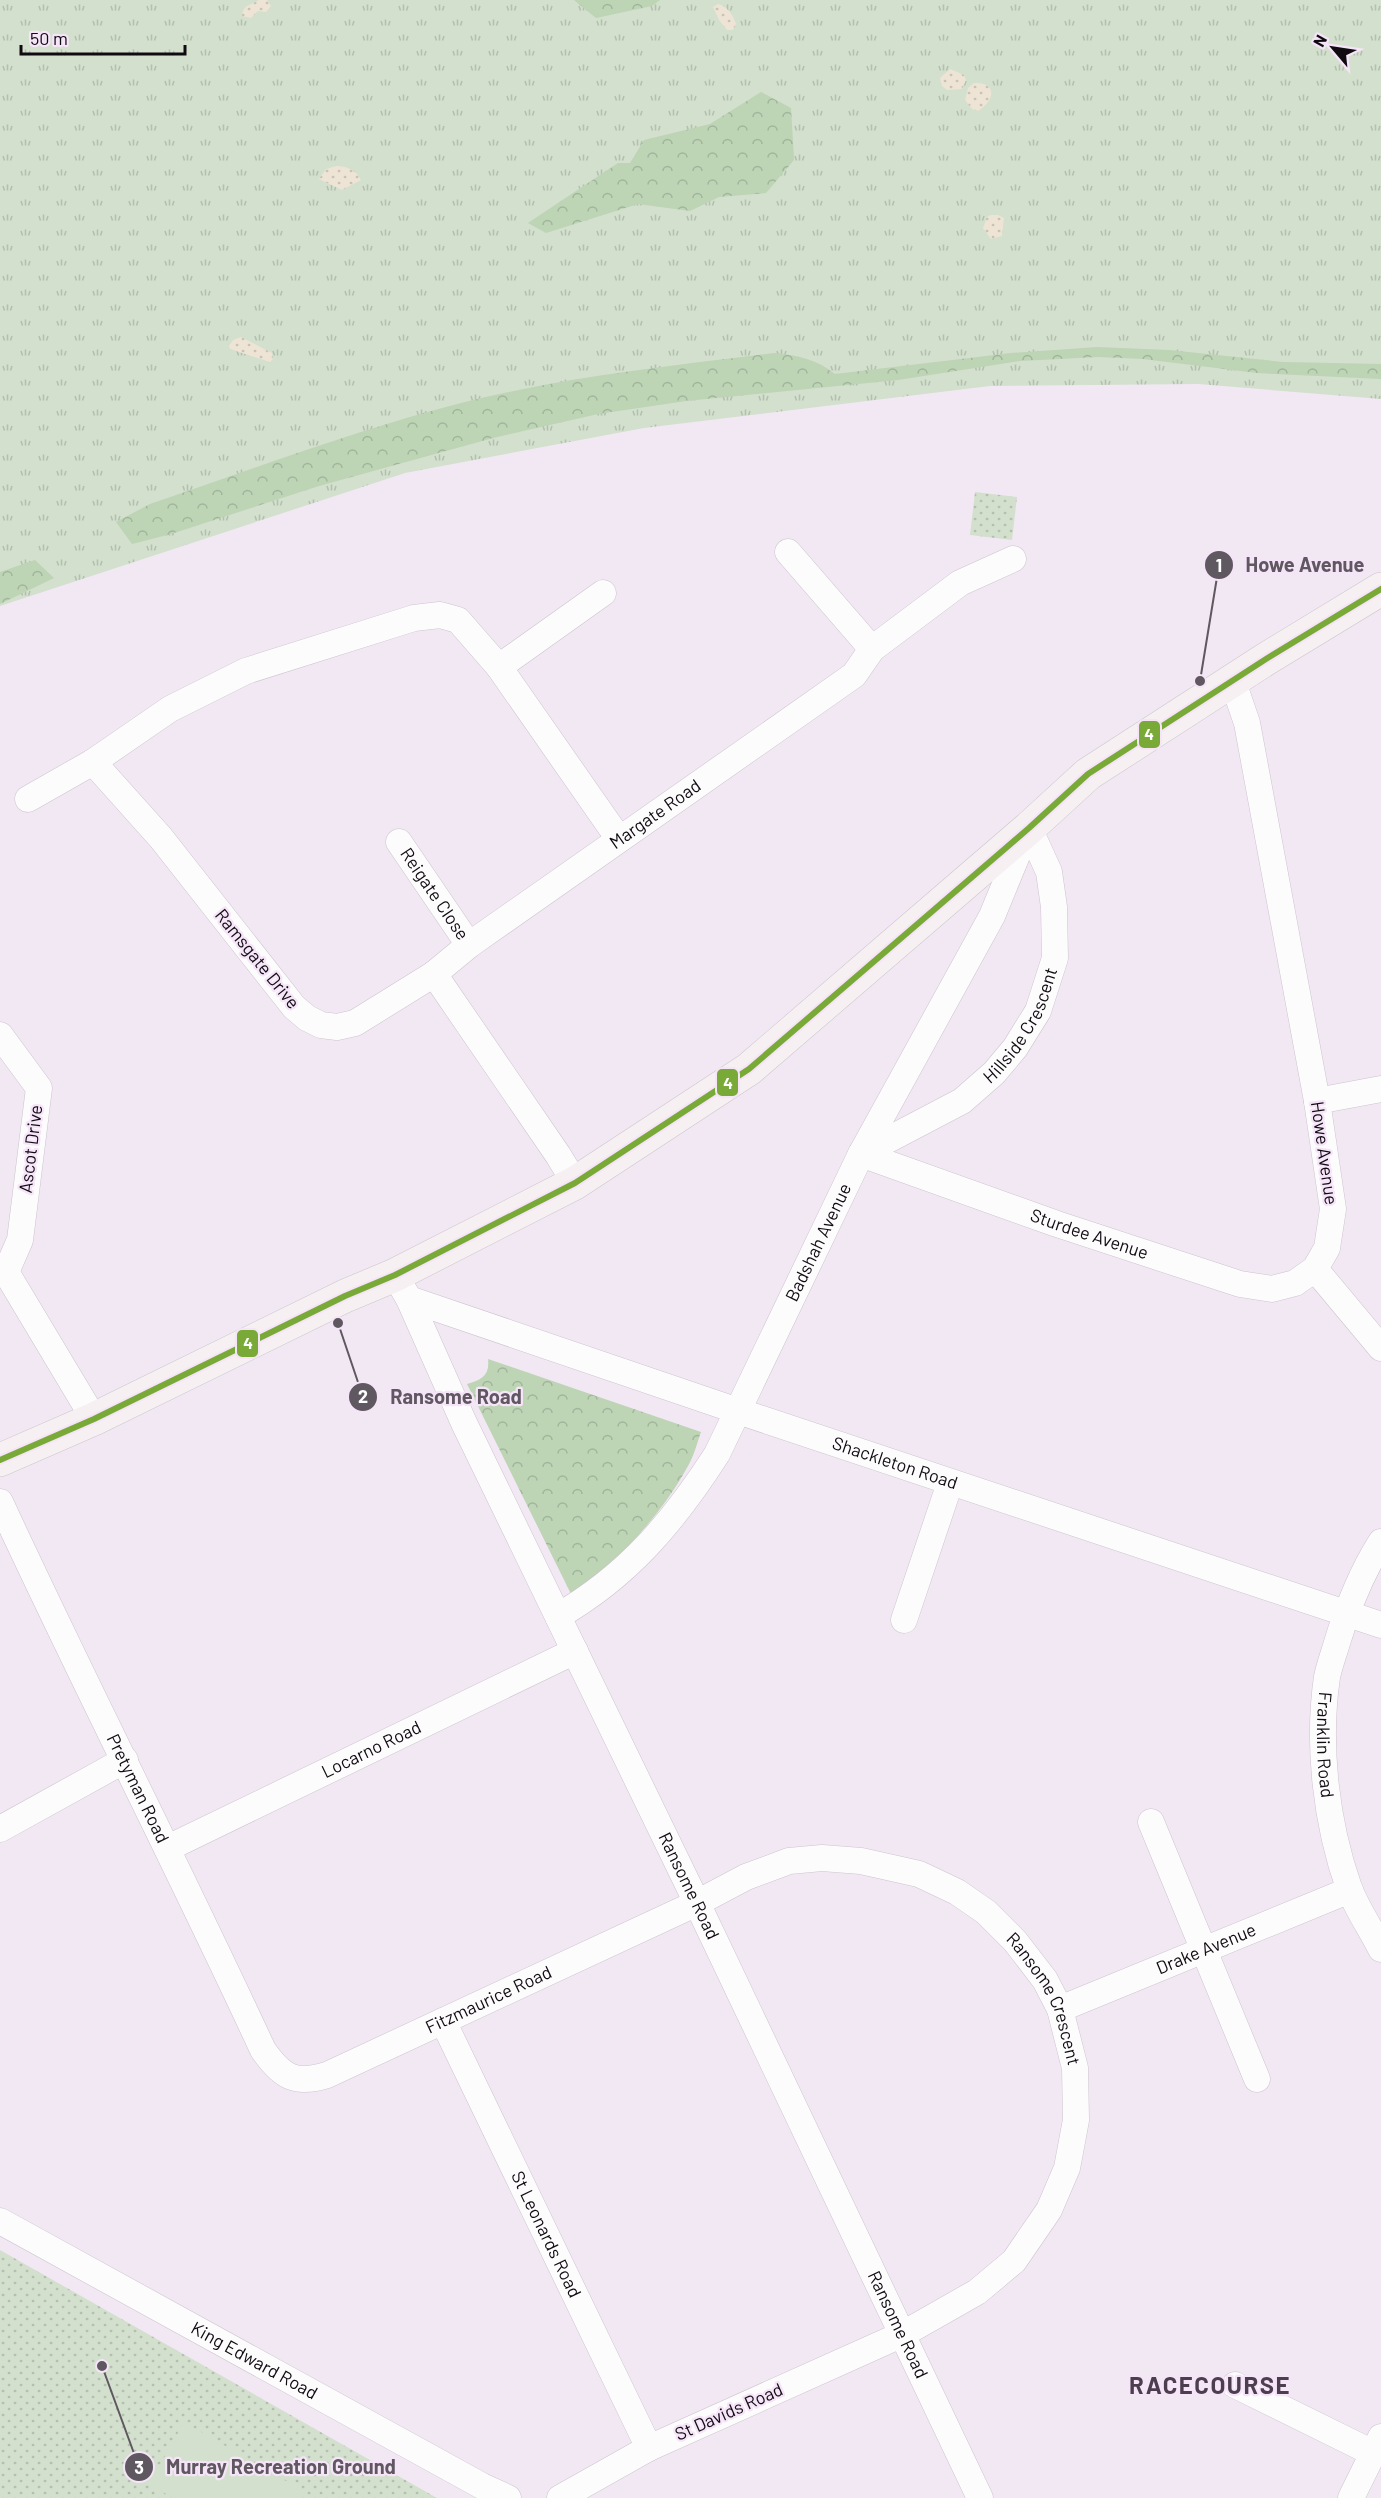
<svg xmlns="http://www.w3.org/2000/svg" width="1381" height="2498" viewBox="0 0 1381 2498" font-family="Barlow,sans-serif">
  <defs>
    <pattern id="grass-tufts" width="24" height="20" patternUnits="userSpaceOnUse" patternTransform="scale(1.5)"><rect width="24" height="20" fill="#d2e0cd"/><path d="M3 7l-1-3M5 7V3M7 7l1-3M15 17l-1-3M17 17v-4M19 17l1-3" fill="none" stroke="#b3bfaf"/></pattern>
    <pattern id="forest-crowns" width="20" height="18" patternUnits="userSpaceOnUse" patternTransform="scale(1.5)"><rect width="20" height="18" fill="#bdd4b5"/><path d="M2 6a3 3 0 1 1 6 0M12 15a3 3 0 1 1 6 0" fill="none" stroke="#a1b59b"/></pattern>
    <pattern id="sand-dots" width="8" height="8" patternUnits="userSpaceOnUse" patternTransform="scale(1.5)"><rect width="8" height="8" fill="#eee4d5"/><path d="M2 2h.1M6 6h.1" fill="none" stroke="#cbc2b6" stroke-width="1.8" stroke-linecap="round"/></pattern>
    <pattern id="park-dots" width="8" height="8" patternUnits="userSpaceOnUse" patternTransform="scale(1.5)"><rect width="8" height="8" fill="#d2e0cd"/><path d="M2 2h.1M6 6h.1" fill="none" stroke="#b3bfaf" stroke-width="1.8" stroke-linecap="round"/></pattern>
  </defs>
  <rect width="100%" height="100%" fill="#f2e8f4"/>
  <!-- grass -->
  <path fill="url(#grass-tufts)" d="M 0,0 L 1381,0 L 1381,399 L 1198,384 L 990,386 L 644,428 L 405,473 L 0,606 Z"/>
  <!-- forest -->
  <path fill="url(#forest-crowns)" d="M 574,0 L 660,0 L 652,6 L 596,18 Z
    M 761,92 L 791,108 L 794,160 L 766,193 L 719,197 L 690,211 L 638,204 L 546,233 L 528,223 L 618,163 L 630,163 L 644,140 L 710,124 Z
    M 1097,347 L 1169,350 L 1283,362 L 1381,364 L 1381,379 L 1257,373 L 1143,359 L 1098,357 L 1020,361 L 898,380 L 686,401 L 598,414 L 493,438 L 319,486 L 171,534 L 132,544 L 116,522 L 150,504 C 253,469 356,430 461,403 C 564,377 670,366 775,353 C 797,355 818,360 835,374 L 1011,353 Z
    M 35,560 L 54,578 L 0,604 L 0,572 Z
    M 488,1359 L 701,1432 C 697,1443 694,1456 688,1466 C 659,1519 617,1560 573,1598 L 467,1384 C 482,1380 490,1375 488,1359 Z"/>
  <!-- sand -->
  <path fill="url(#sand-dots)" d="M 259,0 L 267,0 L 271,6 L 266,12 L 258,11 L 251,18 L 242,16 C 242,5 252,5 259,0 Z
    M 718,4 C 727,6 733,15 736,24 L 733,30 L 727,30 L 719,20 L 713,7 Z
    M 950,69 L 964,75 L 966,80 L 962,89 L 947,90 L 942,86 L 940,78 Z
    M 974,83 C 998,82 995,101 978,111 L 972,109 L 965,100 L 968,88 Z
    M 336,166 C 347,166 356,170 361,180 L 342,190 L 319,179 L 326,169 Z
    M 991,215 L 998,215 L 1004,218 L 1002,236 L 991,239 L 983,228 L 987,217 Z
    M 241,337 L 272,353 L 273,359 L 270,362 L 230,349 L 229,346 L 233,340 Z"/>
  <!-- park -->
  <path fill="url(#park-dots)" d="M 975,492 L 1017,497 L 1012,540 L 970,535 Z
    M 0,2250 L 407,2481 L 437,2498 L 0,2498 Z"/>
  <!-- pitch -->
  <path fill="#d2e0cd" d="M 184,2422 L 305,2492 L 302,2498 L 173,2498 L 149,2484 Z"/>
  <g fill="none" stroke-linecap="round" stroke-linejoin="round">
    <!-- minor casing -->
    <g stroke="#ccc4cd" stroke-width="27">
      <g id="minor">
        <path d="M 788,552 L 872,649"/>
        <path d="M 499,667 L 603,593"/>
        <path d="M 28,799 L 93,762"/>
        <path id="s1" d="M 399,842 L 469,945"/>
        <path id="s2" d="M 434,974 L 469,945 L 854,675 L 872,649 L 960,583 L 1013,559"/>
        <path d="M 0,1035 L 39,1088 L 20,1240 L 6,1272"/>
        <path d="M 1317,1101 L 1381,1089"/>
        <path id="s3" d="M 861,1154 L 1057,1224 L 1240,1284 L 1272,1289 L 1295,1283 L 1315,1269 L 1327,1248 L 1333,1209 L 1317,1101 L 1247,723 L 1233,682"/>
        <path id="s4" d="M 861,1154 L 962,1101 L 994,1073 L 1015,1048 L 1038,1011 L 1055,958 L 1054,907 L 1049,872 L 1029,828"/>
        <path d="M 575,1183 L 558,1155 L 434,974 L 355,1023 L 337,1027 L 321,1025 L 307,1018 L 294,1007 L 161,838 L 93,762 L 170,709 L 246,671 L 414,618 L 440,615 L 458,620 L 499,667 L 619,839"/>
        <path d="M 1315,1269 L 1381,1348"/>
        <path d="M 6,1272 L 94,1419"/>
        <path id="s5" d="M 395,1275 L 409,1299 L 464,1423 L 697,1903 L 980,2498"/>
        <path id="s6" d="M 409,1299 L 738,1411 L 1381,1625"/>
        <path id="s7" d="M 0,1502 C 85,1686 178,1866 263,2050 C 282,2077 295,2085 327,2075 L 697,1903 L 746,1877 L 789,1861 L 822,1858 L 861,1861 L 919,1874 L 957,1892 L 986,1912 L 1015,1941 L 1045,1980 L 1060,2009 L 1075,2068 L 1076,2120 L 1067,2168 L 1049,2210 L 1014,2261 L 977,2292 L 903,2334 L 649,2448 L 560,2498"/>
        <path id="s8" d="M 1381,1542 C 1360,1575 1347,1609 1336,1646 C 1333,1656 1329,1667 1327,1677 C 1317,1745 1326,1823 1349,1888 C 1357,1909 1371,1929 1381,1949"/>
        <path id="s9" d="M 558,1616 C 628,1576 674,1521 717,1454 L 861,1154 L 992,916 L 1027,831"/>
        <path d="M 904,1620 L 950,1483"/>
        <path d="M 1151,1822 L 1257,2079"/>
        <path d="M 0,1829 L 125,1760"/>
        <path id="s10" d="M 168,1848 L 575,1651"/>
        <path id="s11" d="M 1060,2009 L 1350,1890"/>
        <path id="s12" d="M 443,2021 L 649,2448"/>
        <path id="s13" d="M 0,2221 L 482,2486 L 508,2498"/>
        <path d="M 1235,2385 L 1373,2453"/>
        <path d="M 1351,2498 L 1381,2437"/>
      </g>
    </g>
    <!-- major casing -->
    <g stroke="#cac6cb" stroke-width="34">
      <path id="major" d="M 0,1460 L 94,1419 L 345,1296 L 395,1275 L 575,1183 L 749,1069 L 1029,828 L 1088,774 L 1266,659 L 1381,589"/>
    </g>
    <!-- minor -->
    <use href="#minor" stroke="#fdfcfd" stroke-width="26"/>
    <!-- major -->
    <use href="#major" stroke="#f6f0f3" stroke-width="33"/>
    <!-- bus-1 casing -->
    <g stroke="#f6e4f8" stroke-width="10">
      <path id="bus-1" d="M 0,1460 L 94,1419 L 345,1296 L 395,1275 L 575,1183 L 749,1069 L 1029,828 L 1088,774 L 1266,659 L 1381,589"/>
    </g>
    <!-- bus-1 -->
    <use href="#bus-1" stroke="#79aa37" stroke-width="6"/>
  </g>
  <g text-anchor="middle" stroke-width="4.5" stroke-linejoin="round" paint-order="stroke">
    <!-- street labels -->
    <g font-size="18" fill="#100b11" stroke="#f6e4f8">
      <text dy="6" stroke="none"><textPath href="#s2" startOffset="273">Margate Road</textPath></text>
      <text dy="6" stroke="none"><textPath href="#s1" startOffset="63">Reigate Close</textPath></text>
      <text transform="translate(257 959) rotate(51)" y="6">Ramsgate Drive</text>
      <text dy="6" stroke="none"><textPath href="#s4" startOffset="212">Hillside Crescent</textPath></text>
      <text transform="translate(31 1149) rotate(-83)" y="6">Ascot Drive</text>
      <text transform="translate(1324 1153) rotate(82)" y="6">Howe Avenue</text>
      <text dy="6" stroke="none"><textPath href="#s3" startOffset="242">Sturdee Avenue</textPath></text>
      <text dy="6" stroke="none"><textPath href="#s9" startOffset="464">Badshah Avenue</textPath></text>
      <text dy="6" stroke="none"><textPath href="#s6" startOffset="513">Shackleton Road</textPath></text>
      <text dy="6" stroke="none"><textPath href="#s8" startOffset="214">Franklin Road</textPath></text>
      <text dy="6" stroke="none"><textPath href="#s10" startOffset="226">Locarno Road</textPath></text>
      <text dy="6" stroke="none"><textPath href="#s7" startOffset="318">Pretyman Road</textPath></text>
      <text dy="6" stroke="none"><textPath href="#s5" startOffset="678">Ransome Road</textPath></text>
      <text dy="6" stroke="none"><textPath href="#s11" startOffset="158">Drake Avenue</textPath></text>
      <text dy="6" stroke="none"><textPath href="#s7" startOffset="862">Fitzmaurice Road</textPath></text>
      <text dy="6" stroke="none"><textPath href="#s7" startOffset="1509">Ransome Crescent</textPath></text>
      <text dy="6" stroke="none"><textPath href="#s12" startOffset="237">St Leonards Road</textPath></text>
      <text dy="6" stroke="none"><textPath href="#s5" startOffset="1164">Ransome Road</textPath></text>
      <text dy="6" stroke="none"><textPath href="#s13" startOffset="290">King Edward Road</textPath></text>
      <text transform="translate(729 2412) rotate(-24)" y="6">St Davids Road</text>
    </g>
    <!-- district labels -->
    <g font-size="24" font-weight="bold" letter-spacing="1.5" fill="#4c3e4e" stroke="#f6e4f8">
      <text x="1210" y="2394">RACECOURSE</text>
    </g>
  </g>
  <!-- callouts -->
  <path fill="none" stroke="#5f5860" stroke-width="2" d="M1200 681L1219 565M338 1323L363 1397M102 2366L139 2467"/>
  <g fill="#5f5860" stroke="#f6e4f8" stroke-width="2">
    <circle cx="1200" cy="681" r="6"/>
    <circle cx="338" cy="1323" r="6"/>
    <circle cx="102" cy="2366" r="6"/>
    <circle cx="1219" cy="565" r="15"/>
    <circle cx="363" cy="1397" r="15"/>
    <circle cx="139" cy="2467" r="15"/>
  </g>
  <g font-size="18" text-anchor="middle" font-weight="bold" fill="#fff">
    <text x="1219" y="572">1</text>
    <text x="363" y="1403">2</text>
    <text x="139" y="2474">3</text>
  </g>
  <g font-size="20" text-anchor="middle" font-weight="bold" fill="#5f5860" stroke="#f6e4f8" stroke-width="4.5" stroke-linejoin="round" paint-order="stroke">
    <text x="1305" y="572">Howe Avenue</text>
    <text x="456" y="1404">Ransome Road</text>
    <text x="281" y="2474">Murray Recreation Ground</text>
  </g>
  <g stroke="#f6e4f8" stroke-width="2">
    <rect x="1138" y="720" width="23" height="29" rx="6" fill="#79aa37"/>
    <rect x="716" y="1068" width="23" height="29" rx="6" fill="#79aa37"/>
    <rect x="236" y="1329" width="23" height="29" rx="6" fill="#79aa37"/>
  </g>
  <g font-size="16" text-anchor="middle" font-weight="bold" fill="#fff">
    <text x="1149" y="740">4</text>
    <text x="728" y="1089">4</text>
    <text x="248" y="1349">4</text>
  </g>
  <!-- north arrow -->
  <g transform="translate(1333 48) rotate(299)" stroke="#f6e4f8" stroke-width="4.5" paint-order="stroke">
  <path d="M0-4.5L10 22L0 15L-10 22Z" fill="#100b11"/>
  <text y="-9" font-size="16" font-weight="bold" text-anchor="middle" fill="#100b11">N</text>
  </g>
  <!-- scale -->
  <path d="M21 45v9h164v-9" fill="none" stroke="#100b11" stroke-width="3"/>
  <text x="30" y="45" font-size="18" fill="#100b11" stroke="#f6e4f8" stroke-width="4.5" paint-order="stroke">50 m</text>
</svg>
